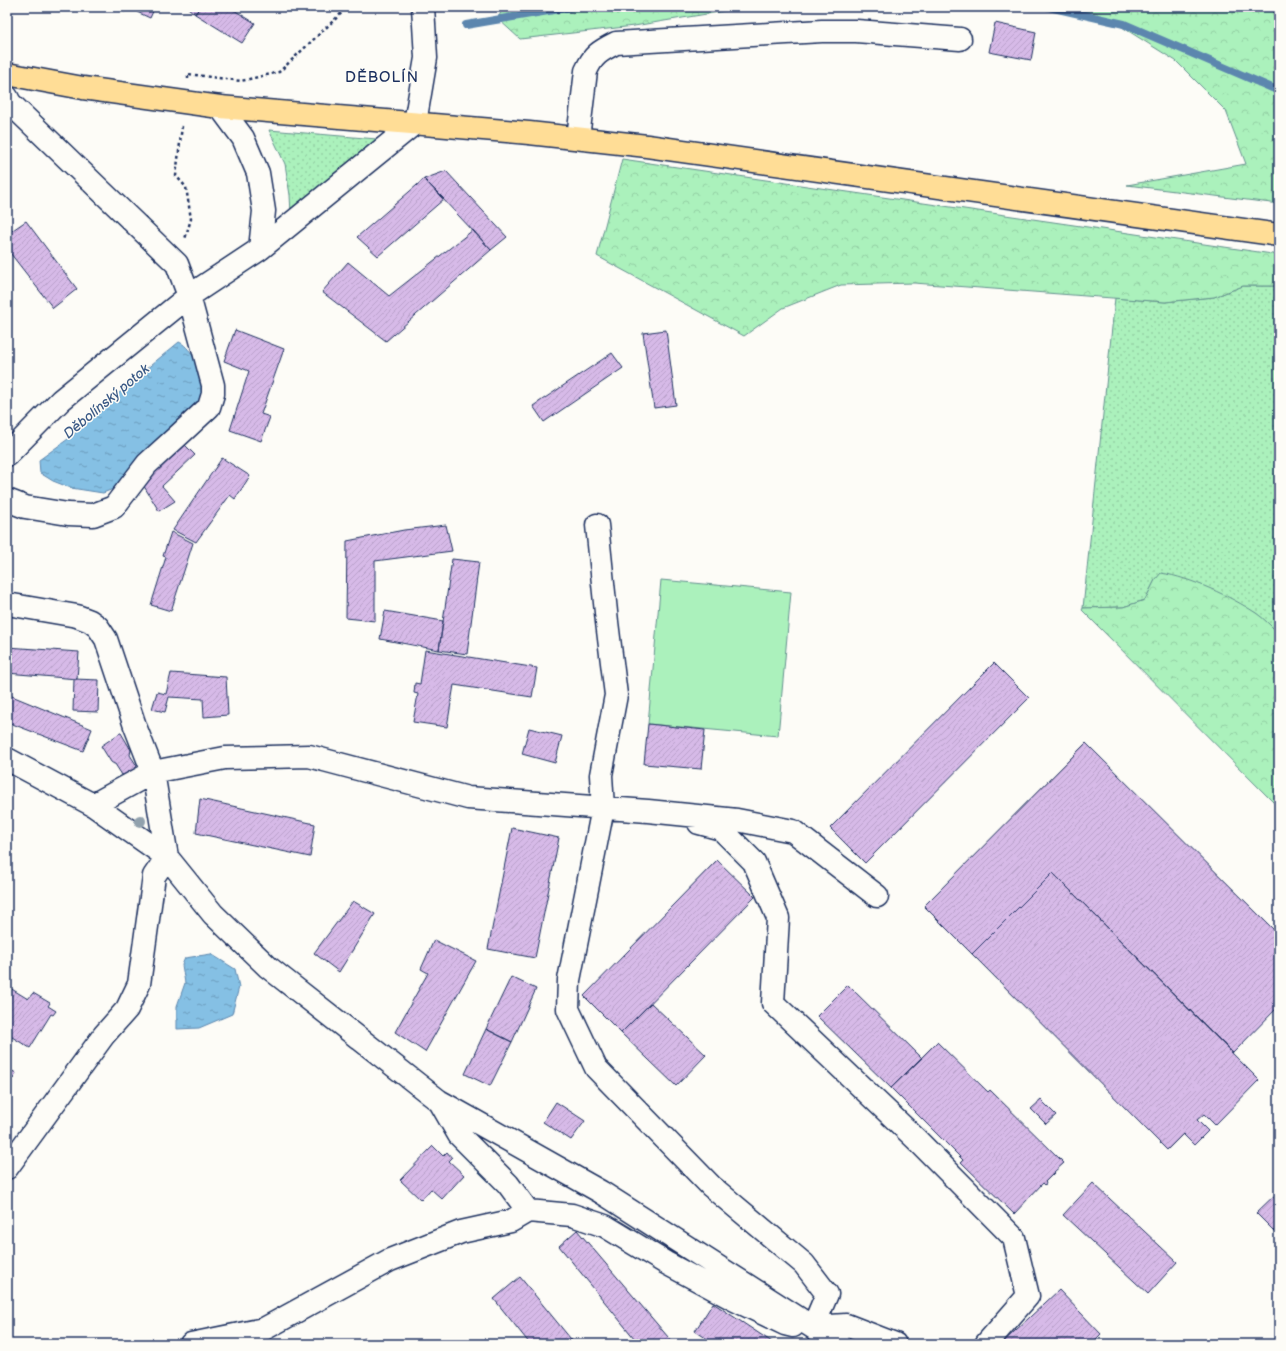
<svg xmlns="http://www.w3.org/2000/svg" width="1286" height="1351" viewBox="0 0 1286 1351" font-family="'Balsamiq Sans',sans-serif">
  <defs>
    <pattern id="grass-dots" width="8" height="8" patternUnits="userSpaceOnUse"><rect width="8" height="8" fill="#abf1bc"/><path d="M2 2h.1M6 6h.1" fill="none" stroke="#93cfa4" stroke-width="1.8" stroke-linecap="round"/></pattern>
    <pattern id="forest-crowns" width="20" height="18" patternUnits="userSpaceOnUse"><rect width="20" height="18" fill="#abf1bc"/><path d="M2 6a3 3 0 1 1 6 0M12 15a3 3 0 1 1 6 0" fill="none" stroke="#93cfa4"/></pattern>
    <pattern id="water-ripples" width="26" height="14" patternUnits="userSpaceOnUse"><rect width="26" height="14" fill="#85c0e4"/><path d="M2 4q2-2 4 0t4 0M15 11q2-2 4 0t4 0" fill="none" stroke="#6c9cbc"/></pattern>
    <pattern id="building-hatch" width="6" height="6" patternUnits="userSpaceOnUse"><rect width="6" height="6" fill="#d7bae8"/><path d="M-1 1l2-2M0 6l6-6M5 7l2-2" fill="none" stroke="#b8a0c9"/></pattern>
  </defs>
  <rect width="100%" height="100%" fill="#fdfcf7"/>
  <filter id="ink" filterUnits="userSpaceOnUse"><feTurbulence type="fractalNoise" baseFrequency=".025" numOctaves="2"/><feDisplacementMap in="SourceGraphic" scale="8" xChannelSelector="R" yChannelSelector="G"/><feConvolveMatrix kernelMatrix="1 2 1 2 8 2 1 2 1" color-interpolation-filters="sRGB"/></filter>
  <g filter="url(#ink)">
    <!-- grass -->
    <path fill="url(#grass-dots)" stroke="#63908d" d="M 269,130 L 377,139 L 371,150 L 291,214 L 290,195 L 285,164 Z
      M 1243,286 L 1279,286 L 1279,633 L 1256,613 L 1169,575 L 1161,574 L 1155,580 L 1145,600 L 1123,607 L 1083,608 L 1115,298 L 1165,302 L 1214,297 Z"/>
    <!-- forest -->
    <path fill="url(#forest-crowns)" stroke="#63908d" d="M 503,7 L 749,7 L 634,26 L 520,39 L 498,19 Z
      M 1049,7 L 1279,7 L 1279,204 L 1127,185 L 1246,164 L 1226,111 L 1176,61 L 1114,22 Z
      M 622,159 L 1279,255 L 1279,286 L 1243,286 L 1214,297 L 1165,302 L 914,283 L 841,285 L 783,308 L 744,336 L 597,256 Z
      M 1161,573 C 1191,578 1230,596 1256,613 C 1264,618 1271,627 1279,633 L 1279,808 L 1082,610 L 1083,608 L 1123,607 L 1145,600 L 1155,580 Z"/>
    <!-- pitch -->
    <path fill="#abf1bc" stroke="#63908d" d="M 661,580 L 791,592 L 778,736 L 648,724 Z"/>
    <!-- water -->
    <path fill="url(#water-ripples)" stroke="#5b86ae" d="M 179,342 C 188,345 202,367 203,377 C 205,386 203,397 203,405 L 118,487 L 103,493 L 71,488 L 53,481 L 40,473 L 39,460 L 68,439 L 139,375 Z
      M 211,954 L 235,969 L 239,987 L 232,1014 L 199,1028 L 177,1029 L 177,1006 L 185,983 L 182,965 L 185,958 Z"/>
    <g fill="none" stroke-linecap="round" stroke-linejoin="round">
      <!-- stream -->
      <path stroke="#5b86ae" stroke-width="8" d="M 1049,7 L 1124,24 L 1279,91
        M 466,25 L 572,7"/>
    </g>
    <!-- building -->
    <path fill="url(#building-hatch)" stroke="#1b2f5e" d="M 111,7 L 134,7 L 133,11 L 126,9 L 125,12 Z
      M 140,7 L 155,7 L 150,18 L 137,12 Z
      M 187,7 L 200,7 L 195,14 Z
      M 200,7 L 229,7 L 255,23 L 242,43 L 195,14 Z
      M 995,23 L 1036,32 L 1031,60 L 989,52 Z
      M 446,171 L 507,237 L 491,250 L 424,179 Z
      M 424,179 L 444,199 L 378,256 L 357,237 Z
      M 26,221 L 77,289 L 53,308 L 7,249 L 7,234 Z
      M 473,230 L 491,250 L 386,341 L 322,292 L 348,262 L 389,296 Z
      M 235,330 L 284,349 L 261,414 L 270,417 L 261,441 L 230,430 L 249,371 L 224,361 Z
      M 666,330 L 676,405 L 654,408 L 643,333 Z
      M 612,353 L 623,368 L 544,422 L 533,406 Z
      M 184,444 L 195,455 L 162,486 L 175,501 L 159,511 L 142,483 Z
      M 222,458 L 250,476 L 235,499 L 230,495 L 196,542 L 173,530 Z
      M 446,525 L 452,551 L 375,561 L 375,621 L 346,618 L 347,541 L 404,530 Z
      M 171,532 L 193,543 L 171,611 L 151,605 L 166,557 L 163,556 Z
      M 452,559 L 479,562 L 467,654 L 439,650 Z
      M 385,611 L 443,621 L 439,650 L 380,639 Z
      M 7,647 L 79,652 L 77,679 L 7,673 Z
      M 425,650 L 537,668 L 532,697 L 454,685 L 447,727 L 413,722 L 418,694 L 414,693 L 415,683 L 420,684 Z
      M 994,663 L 1029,698 L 865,863 L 830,828 Z
      M 171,673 L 226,677 L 228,715 L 204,717 L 203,699 L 169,697 L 165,712 L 152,709 L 157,692 L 166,694 Z
      M 74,679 L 99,680 L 98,712 L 73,711 Z
      M 7,694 L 92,729 L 83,751 L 7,722 Z
      M 648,724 L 705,730 L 701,769 L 644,764 Z
      M 529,728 L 562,736 L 555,763 L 522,754 Z
      M 120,733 L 121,733 L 131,750 L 130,755 L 137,766 L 135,769 L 135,772 L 122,775 L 115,764 L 114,764 L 111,762 L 101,746 Z
      M 1086,743 L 1279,935 L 1279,1006 L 1233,1053 L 1053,873 L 972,954 L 924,906 Z
      M 200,799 L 315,824 L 310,857 L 196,833 Z
      M 512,828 L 559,838 L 535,958 L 488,949 Z
      M 717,860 L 755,897 L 621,1033 L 584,996 Z
      M 1053,873 L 1259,1080 L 1215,1125 L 1204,1114 L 1197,1120 L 1208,1131 L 1194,1145 L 1183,1134 L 1167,1150 L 972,954 Z
      M 353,901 L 375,914 L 339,972 L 314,953 Z
      M 434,940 L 476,961 L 425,1052 L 395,1032 L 428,973 L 421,969 Z
      M 511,977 L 536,989 L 512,1042 L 486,1029 Z
      M 848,985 L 922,1058 L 891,1088 L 817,1016 Z
      M 10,988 L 28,999 L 33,993 L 50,1003 L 48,1006 L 56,1011 L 53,1015 L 51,1014 L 30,1048 L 7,1034 L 7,994 Z
      M 651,1003 L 706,1055 L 676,1086 L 621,1033 Z
      M 486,1029 L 512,1042 L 490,1086 L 465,1074 Z
      M 937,1042 L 988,1092 L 990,1090 L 1064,1163 L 1054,1172 L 1055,1173 L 1052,1176 L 1052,1175 L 1045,1182 L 1046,1183 L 1045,1185 L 1043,1183 L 1014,1214 L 961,1162 L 963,1160 L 891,1088 Z
      M 7,1068 L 16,1073 L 13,1079 L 11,1077 L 7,1084 Z
      M 1041,1100 L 1056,1115 L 1046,1124 L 1031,1109 Z
      M 556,1102 L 585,1121 L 571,1140 L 543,1122 Z
      M 433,1146 L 443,1156 L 447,1152 L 452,1158 L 449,1161 L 464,1175 L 442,1199 L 431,1189 L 421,1200 L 400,1180 Z
      M 1093,1183 L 1177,1262 L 1148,1294 L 1063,1215 Z
      M 1279,1191 L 1279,1236 L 1256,1213 Z
      M 577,1230 L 674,1344 L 639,1344 L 559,1246 Z
      M 520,1277 L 575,1344 L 530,1344 L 494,1299 Z
      M 1059,1290 L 1101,1334 L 1091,1344 L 1001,1344 Z
      M 713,1303 L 775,1344 L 715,1344 L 695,1331 Z
      M 365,1338 L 369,1344 L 354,1344 Z"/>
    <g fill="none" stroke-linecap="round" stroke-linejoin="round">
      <!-- minor casing -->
      <g stroke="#1b2f5e" stroke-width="25">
        <path id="minor" d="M 7,97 L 10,103 L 177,264 L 189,296 L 213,385 L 213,394 L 209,407 L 180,434 L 147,464 L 114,507 L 93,515 L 68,514 L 25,507 L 7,500
          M 220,107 L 243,138 L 258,173 L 264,211 L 260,249
          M 578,138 L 586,71 C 593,55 600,51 616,43 L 822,31 L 856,31 L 960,39
          M 7,455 L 61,400 L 189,296 L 260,249 L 415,123 L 426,58 L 423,7
          M 597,525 L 607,622 L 616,695 L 601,775 L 603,808 L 569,980 L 568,1009 L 596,1068 L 711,1186 L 804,1264 L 827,1294 L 813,1327 L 846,1325 L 895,1344
          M 7,604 L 77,616 L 90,621 L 98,627 L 106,639 L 135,726 L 153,772 L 167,857 L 154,876 L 139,984 L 127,1009 L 104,1035 L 7,1168
          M 7,759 L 93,805 L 167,857 L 213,914 L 268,967 L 439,1101 L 601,1192 L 839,1344
          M 93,805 L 153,772 L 225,758 L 309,756 L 468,798 L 648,811 L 737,820 L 793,831 L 877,896
          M 699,823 L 721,829 L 754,862 L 778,918 L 773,1003 L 916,1139 L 1014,1238 L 1028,1296 L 986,1344
          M 528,1211 L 572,1215 L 605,1226 L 666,1263 L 735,1300 L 785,1324 L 793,1326
          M 191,1344 L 264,1329 L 390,1260 L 461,1232 L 511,1221 L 528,1211 L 508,1184 L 459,1135 L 440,1102"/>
      </g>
      <!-- major casing -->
      <g stroke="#1b2f5e" stroke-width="25">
        <path id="major" d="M 7,74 L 83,88 L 220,107 L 529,133 L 647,146 L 1279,235"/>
      </g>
      <!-- path -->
      <path stroke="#1b2f5e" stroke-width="2.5" stroke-dasharray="3 3" stroke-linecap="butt" d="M 188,79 L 188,74 L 241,81 L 279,72 L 348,7
        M 182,126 L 176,176 L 186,187 L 191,219 L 185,239"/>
      <!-- minor -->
      <use href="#minor" stroke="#fdfcf7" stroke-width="22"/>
      <!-- major -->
      <use href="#major" stroke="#ffdd96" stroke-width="22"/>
    </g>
    <!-- trees -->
    <circle fill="#91a1ad" cx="140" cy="821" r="6"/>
  </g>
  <g text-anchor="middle" stroke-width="3" stroke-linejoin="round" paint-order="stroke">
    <!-- water labels -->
    <g font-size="14" font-style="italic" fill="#3b5a86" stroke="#fdfcf7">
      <text transform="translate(106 401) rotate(-40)" y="5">Děbolínský potok</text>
    </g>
    <!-- quarter labels -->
    <g font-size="15" letter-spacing="1" fill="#1b2f5e" stroke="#fdfcf7">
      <text x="382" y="82">DĚBOLÍN</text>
    </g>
  </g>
  <!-- margin -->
  <rect width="1286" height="1351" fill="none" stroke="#fdfcf7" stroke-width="24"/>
  <rect x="12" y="12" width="1262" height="1327" fill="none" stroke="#1b2f5e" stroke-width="1.5" filter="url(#ink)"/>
</svg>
